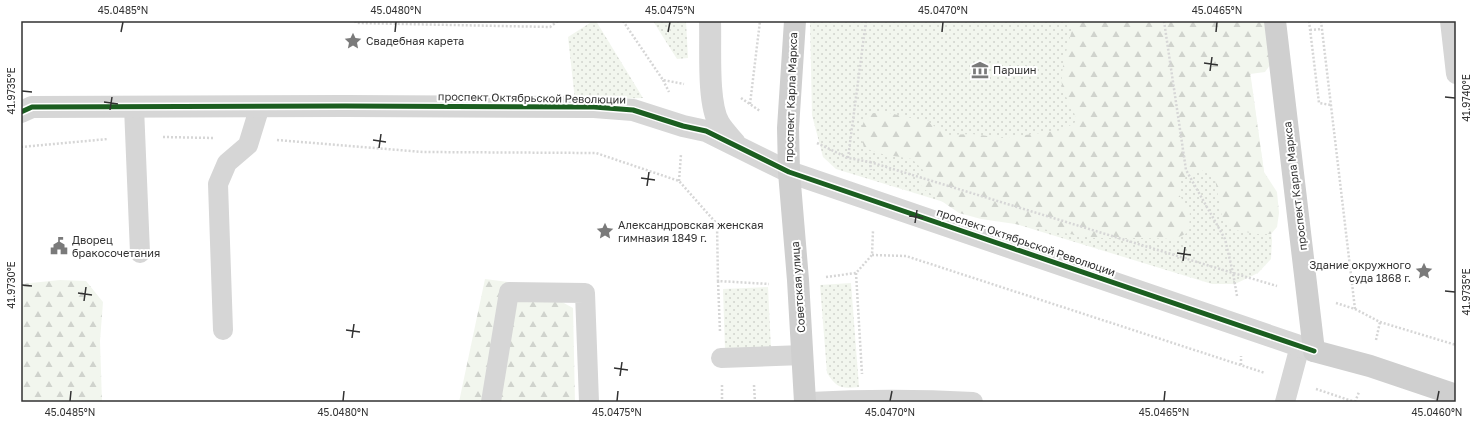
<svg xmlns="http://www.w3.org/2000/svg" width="1477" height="423" viewBox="0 0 1477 423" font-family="'Golos Text',sans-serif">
  <defs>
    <pattern id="green-dots" width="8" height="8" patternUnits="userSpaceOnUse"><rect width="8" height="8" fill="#f2f6ee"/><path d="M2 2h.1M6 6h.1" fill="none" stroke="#d0d3cd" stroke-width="1.8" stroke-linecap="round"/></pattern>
    <pattern id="forest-firs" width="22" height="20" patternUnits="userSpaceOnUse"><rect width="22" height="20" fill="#f2f6ee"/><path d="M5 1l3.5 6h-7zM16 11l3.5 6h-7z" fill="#d0d3cd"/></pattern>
  </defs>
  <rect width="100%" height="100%" fill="#fff"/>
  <!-- green -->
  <path fill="url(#green-dots)" d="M 593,21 L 596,21 L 643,98 L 575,100 L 568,37 Z
    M 653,21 L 686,21 L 688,58 L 677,59 Z
    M 810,21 L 1243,21 L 1264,172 L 1272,240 L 1271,259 L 1258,273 L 1235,284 L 1212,284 L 836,169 L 823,157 L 812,115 Z
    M 851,283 L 859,387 C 841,389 837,388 827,373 L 820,285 Z
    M 768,287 L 771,349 L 725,350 L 723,289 Z"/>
  <!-- forest -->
  <path fill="url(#forest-firs)" d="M 1064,21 L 1264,21 L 1274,34 L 1275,58 L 1265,72 L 1250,74 L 1264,172 L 1277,192 L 1279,213 L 1277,227 L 1271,234 L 1256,234 L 1235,230 L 1222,217 L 1215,179 L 1207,169 L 1181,179 L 1179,195 L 1190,210 L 1189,232 L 1175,239 L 1141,238 L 1092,238 L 1015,224 L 981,219 L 959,213 L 921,187 L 923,170 L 912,159 L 882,154 L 864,148 L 860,131 L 867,114 L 885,112 L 928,122 L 948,135 L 972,134 L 1003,138 L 1063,130 L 1077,121 C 1074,109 1064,96 1062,86 C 1060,70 1068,45 1072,30 Z
    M 485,279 L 531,285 L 573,308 L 575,402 L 459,402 Z
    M 60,280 L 86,281 L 103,302 L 100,341 L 102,402 L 21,402 L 21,284 Z"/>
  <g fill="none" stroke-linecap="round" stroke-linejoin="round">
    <!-- path -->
    <path stroke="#d6d6d6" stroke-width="2.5" stroke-dasharray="2 2" stroke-linecap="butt" d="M 355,21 L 356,23 L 550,27 L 558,21
      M 623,21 L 663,80 L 684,84
      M 1164,21 L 1186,170 L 1225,239 L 1233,273
      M 1309,21 L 1319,103 L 1331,105
      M 1321,21 L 1355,309
      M 1310,30 L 1322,29
      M 663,80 L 669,92
      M 741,98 L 760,111
      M 750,104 L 760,21
      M 163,137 L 214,138
      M 277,140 L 423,152 L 596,153 L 679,181 L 717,224 L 718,281 L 769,284
      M 817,143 L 848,158 L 870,162 L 871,170
      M 21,147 L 108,139
      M 848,158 L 866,21
      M 870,162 L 1233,273
      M 679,181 L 681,154
      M 872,255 L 906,256 L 1265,373
      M 856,273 L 862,374
      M 826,277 L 856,273 L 872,255 L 873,231
      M 718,281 L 720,332
      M 1237,296 L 1233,273 L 1277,286
      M 1336,303 L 1355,309 L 1380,322 L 1456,345
      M 1376,340 L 1380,322
      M 1241,365 L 1241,356
      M 722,385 L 722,402
      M 754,385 L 755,402
      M 1316,389 L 1355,402
      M 1355,402 L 1359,392"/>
    <!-- service -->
    <path stroke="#d6d6d6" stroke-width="20" d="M 1450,21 L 1456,74
      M 134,107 L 140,253
      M 223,330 L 218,184 L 227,163 L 248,145 L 260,106
      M 721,358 L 803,355
      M 491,402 L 509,292 L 585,293 L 589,402
      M 810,402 C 865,399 918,399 973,402
      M 1285,402 L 1300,346"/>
    <!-- minor -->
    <path stroke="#d6d6d6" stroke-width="22" d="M 710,21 C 711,47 707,102 719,123 C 723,130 730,137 735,143
      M 21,112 L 32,107 L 345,106 L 594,107 L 633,110 L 683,126 L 706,131 L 789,172"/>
    <!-- tertiary -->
    <path stroke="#d6d6d6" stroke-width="22" d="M 789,172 L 1314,351"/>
    <!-- secondary -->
    <path stroke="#cfcfcf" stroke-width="22" d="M 795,21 L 788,128 L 789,172 L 798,280 L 805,402
      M 1275,21 L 1314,351 L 1370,366 L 1456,395"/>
    <!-- cycleway casing -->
    <g stroke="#fff" stroke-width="8">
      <path id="cycleway" d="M 21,112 L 32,107 L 345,106 L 594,107 L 633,110 L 683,126 L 706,131 L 789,172 L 1314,351"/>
    </g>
    <!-- cycleway -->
    <use href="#cycleway" stroke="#1b5e20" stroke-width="5"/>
  </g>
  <!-- ticks -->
  <path fill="none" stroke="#323232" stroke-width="1.5" d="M 121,32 L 123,22M 395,32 L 396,22M 668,32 L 670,22M 942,32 L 943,22M 1216,32 L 1217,22M 1204,63 L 1218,65M 1210,71 L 1212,57M 22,91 L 32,92M 1445,97 L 1455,98M 104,102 L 118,104M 110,110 L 112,97M 373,140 L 386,142M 379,148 L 381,134M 641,178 L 655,180M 647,186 L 649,172M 909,216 L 923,218M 915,223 L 917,210M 1177,253 L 1191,255M 1183,261 L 1185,247M 22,285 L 32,286M 1445,291 L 1455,292M 78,293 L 92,295M 84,301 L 86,287M 346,330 L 360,332M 352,338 L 354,324M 614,368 L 628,370M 620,376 L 622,362M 70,401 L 71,391M 343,401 L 344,391M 617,401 L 618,391M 890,401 L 892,391M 1164,401 L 1165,391M 1437,401 L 1439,391"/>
  <!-- icons -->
  <defs>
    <g id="sight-bare" transform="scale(1.38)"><path d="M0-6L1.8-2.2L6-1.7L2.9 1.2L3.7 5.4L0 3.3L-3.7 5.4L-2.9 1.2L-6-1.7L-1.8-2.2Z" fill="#7a7a7a" stroke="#fff" stroke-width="2.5" paint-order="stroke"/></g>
    <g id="museum-bare" transform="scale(1.38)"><path d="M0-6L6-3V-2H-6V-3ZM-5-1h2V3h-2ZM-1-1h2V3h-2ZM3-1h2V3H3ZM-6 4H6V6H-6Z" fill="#7a7a7a" stroke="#fff" stroke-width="2.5" paint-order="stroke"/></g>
    <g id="civic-bare" transform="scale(1.38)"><path d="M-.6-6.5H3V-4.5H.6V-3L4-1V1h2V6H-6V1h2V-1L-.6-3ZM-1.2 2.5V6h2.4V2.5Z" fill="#7a7a7a" stroke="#fff" stroke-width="2.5" paint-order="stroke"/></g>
  </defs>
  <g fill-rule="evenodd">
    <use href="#sight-bare" x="353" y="41"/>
    <use href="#museum-bare" x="980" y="70"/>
    <use href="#sight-bare" x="605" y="231"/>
    <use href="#civic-bare" x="59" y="246"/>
    <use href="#sight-bare" x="1424" y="271"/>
  </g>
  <g text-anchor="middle" stroke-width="4" stroke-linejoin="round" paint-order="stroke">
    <!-- poi labels -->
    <g font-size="11" fill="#323232" stroke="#fff" text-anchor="start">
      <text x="366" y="45">Свадебная карета</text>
      <text x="993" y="74">Паршин</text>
      <text x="618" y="229">Александровская женская<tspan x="618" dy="13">гимназия 1849 г.</tspan></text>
      <text x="72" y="244">Дворец<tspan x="72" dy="13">бракосочетания</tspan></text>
      <text x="1411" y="269" text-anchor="end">Здание окружного<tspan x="1411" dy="13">суда 1868 г.</tspan></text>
    </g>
    <!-- street labels -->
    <g font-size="11" fill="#323232" stroke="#fff">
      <text transform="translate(791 97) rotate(-88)" y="4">проспект Карла Маркса</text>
      <text transform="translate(532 98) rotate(1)" y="4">проспект Октябрьской Революции</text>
      <text transform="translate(1295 186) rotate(-97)" y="4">проспект Карла Маркса</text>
      <text transform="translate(1026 242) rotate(19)" y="4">проспект Октябрьской Революции</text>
      <text transform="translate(798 287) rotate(-94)" y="4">Советская улица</text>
    </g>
  </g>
  <!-- border -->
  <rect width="1477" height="423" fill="none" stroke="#ffffff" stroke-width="44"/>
  <rect x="22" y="22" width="1433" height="379" fill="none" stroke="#323232" stroke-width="1.5"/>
  <g font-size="10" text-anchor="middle" fill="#323232">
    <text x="123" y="14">45.0485°N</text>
    <text x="396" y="14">45.0480°N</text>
    <text x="670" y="14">45.0475°N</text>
    <text x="943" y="14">45.0470°N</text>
    <text x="1217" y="14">45.0465°N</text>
    <text transform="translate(11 91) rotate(-90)" y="4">41.9735°E</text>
    <text transform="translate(1466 98) rotate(-90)" y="4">41.9740°E</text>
    <text transform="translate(11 285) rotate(-90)" y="4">41.9730°E</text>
    <text transform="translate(1466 292) rotate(-90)" y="4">41.9735°E</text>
    <text x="70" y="416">45.0485°N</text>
    <text x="343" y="416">45.0480°N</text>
    <text x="617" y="416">45.0475°N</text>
    <text x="890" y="416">45.0470°N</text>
    <text x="1164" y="416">45.0465°N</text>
    <text x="1437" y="416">45.0460°N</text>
  </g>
</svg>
